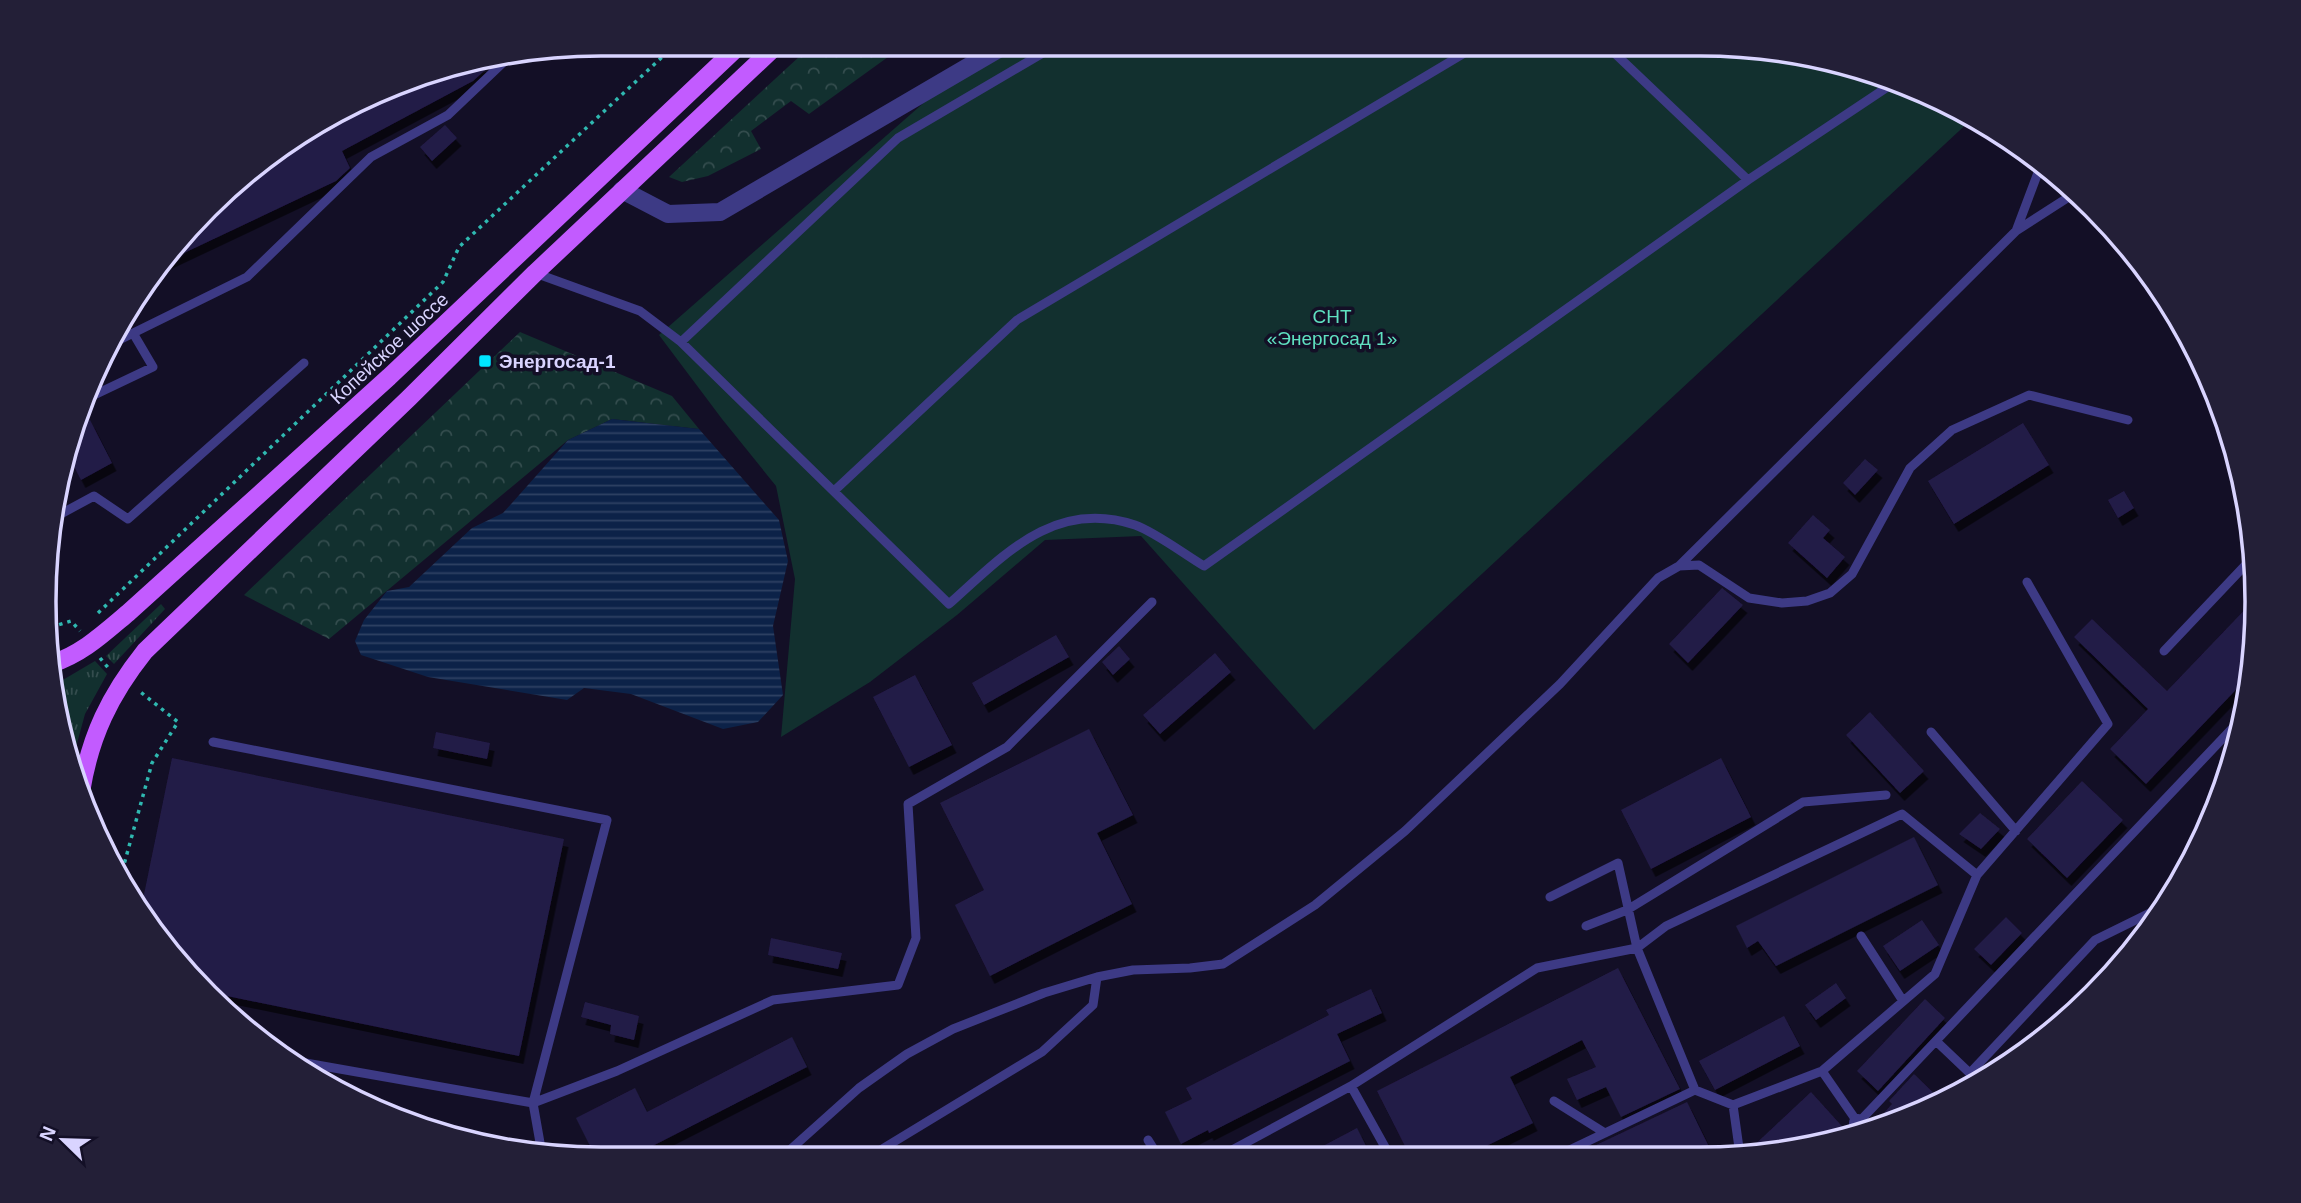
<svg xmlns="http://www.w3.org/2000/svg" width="2301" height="1203" viewBox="0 0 2301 1203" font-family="Helvetica,sans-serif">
  <defs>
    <pattern id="grass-tufts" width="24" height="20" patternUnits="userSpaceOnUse" patternTransform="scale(1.75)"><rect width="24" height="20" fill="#12302f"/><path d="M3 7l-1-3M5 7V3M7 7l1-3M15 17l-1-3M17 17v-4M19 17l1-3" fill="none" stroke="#344d4e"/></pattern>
    <pattern id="forest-crowns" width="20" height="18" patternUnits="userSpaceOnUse" patternTransform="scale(1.75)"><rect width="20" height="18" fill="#12302f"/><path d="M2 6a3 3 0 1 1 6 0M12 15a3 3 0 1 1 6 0" fill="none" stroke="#344d4e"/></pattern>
    <pattern id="water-rules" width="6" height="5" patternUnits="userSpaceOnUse" patternTransform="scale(1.75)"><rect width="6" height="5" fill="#0c2248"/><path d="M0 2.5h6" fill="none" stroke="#2f4163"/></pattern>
    <filter id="shadow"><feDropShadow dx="4.5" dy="8" stdDeviation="0" flood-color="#0009"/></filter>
  </defs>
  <rect width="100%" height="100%" fill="#130f26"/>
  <!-- grass -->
  <path fill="url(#grass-tufts)" d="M 161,604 L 165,609 L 114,664 L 106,656 Z
    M 95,661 L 107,674 L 85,714 L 73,758 L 56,684 Z"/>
  <!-- forest -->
  <path fill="url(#forest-crowns)" d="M 813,44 L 906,44 L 809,114 L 791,101 L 751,131 L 761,149 L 708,176 L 682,182 L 669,177 Z
    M 520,332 L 672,396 L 699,429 L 612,419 L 568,440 L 329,639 L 244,595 Z"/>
  <!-- garden -->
  <path fill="#12302f" d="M 1017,44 L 1736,45 L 1844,63 L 1947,101 L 1973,118 L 1314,730 L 1141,536 L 1045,540 L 957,615 L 870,682 L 781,737 L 795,579 L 776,486 L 722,419 L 659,335 L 944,85 Z"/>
  <!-- water -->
  <path fill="url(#water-rules)" d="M 612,419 L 699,429 L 779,520 L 788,561 L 773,626 L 783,695 L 758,722 L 723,729 L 631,694 L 584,688 L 567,700 L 428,677 L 361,655 L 355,641 L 364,620 L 387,591 L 409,587 L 472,528 L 503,513 L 568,440 Z"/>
  <!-- building -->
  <path fill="#241b47" filter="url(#shadow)" d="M 494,62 L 473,81 L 342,151 L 350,168 L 336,181 L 165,262 L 262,159 L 422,73 Z
    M 445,125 L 457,138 L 432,161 L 420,147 Z
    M 90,420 L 112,463 L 81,480 L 66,451 L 76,427 Z
    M 2023,423 L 2049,465 L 1954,524 L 1928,481 Z
    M 1865,459 L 1878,470 L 1855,495 L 1843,483 Z
    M 2124,491 L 2134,508 L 2118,518 L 2108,500 Z
    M 1813,515 L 1830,530 L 1823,538 L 1845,557 L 1827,578 L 1788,543 Z
    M 1722,588 L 1743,605 L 1688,663 L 1669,644 Z
    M 2255,599 L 2256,638 L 2250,675 L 2146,784 L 2110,749 L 2148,709 L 2074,637 L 2092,619 L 2167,691 Z
    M 1056,635 L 1069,657 L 984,705 L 972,683 Z
    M 1119,646 L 1130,659 L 1113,675 L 1102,662 Z
    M 1215,653 L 1231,672 L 1160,734 L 1143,715 Z
    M 915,675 L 952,745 L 909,767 L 873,697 Z
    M 1870,712 L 1924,771 L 1900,793 L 1846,735 Z
    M 1089,729 L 1133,815 L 1097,833 L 1132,904 L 990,976 L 955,905 L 984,890 L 940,803 Z
    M 436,732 L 490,743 L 487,759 L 433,748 Z
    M 172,758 L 564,839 L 519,1056 L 203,991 L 140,914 Z
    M 1721,758 L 1751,817 L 1651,869 L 1621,810 Z
    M 2082,781 L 2123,820 L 2067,878 L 2027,839 Z
    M 1980,813 L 2000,829 L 1981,849 L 1959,834 Z
    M 1914,837 L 1938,885 L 1776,966 L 1758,941 L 1747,948 L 1736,926 Z
    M 2006,917 L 2022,933 L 1991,965 L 1974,949 Z
    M 1922,920 L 1939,945 L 1900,971 L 1883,946 Z
    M 771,938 L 842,953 L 838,969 L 768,955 Z
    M 1618,968 L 1680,1089 L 1621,1117 L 1606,1087 L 1577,1100 L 1567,1079 L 1596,1067 L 1582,1040 L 1510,1077 L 1533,1123 L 1468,1155 L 1410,1156 L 1377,1091 Z
    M 1836,983 L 1846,998 L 1816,1020 L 1805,1005 Z
    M 1371,989 L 1382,1013 L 1337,1034 L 1350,1061 L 1209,1133 L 1208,1130 L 1181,1144 L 1165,1112 L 1192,1099 L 1186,1088 L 1329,1015 L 1326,1010 Z
    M 1925,999 L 1945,1018 L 1878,1091 L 1857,1071 Z
    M 585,1002 L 639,1016 L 634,1040 L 610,1034 L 611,1025 L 581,1017 Z
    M 1784,1016 L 1800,1046 L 1715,1090 L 1699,1061 Z
    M 792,1037 L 807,1067 L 629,1158 L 596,1158 L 576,1118 L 635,1088 L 647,1112 Z
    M 1914,1074 L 1941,1100 L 1913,1117 L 1890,1123 L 1882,1115 L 1892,1104 L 1889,1101 Z
    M 1811,1092 L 1849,1134 L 1773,1154 L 1747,1154 L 1747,1152 Z
    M 1687,1102 L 1713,1155 L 1575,1155 Z
    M 1357,1128 L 1371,1156 L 1304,1156 Z"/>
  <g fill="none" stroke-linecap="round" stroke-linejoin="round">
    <!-- path -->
    <path stroke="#2fb8b0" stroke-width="3.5" stroke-dasharray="3.5 5" stroke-linecap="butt" d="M 98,613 L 443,282 L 459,247 L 676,44
      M 51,627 L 71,621 L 80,631
      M 100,658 L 110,670
      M 120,879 L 152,763 L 178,722 L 138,690"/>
    <!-- lane -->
    <path stroke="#3d3a85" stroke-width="9" d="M 1606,45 L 1748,180
      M 2016,231 L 2042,162
      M 535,273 L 640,311 L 681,342 L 949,604 C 1003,556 1054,498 1135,525 C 1155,532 1184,554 1204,566 L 1748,180 L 1895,82
      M 115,342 L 247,277 L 371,157 L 448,115 L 507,59
      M 681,342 L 898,138 L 1058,44
      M 90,397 L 153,367 L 133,333
      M 834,491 L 1017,320 L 1478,45
      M 57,516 L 94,496 L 128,519 L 304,363
      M 1679,566 L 2016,231 L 2075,193
      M 2164,651 L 2253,557
      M 1931,732 L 2016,831
      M 213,742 L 607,820 L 533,1103 L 542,1154
      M 1977,875 L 2108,724 L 2027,582
      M 1550,897 L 1618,863 L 1637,948 L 1695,1090
      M 1586,926 L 1627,910 L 1803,802 L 1886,795
      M 1861,936 L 1903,1001
      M 1936,1041 L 1977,1080
      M 300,1062 L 533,1103 L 617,1071 L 773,1000 L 898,985 L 916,938 L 908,804 L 1007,747 L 1152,602
      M 1970,1073 L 2095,940 L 2160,908
      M 1351,1086 L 1390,1156
      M 1554,1101 L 1605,1133
      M 1733,1105 L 1740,1155
      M 1148,1140 L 1158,1156
      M 1559,1155 L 1695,1090 L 1733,1105 L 1822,1071
      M 1221,1156 L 1351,1086 L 1537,968 L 1637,948 L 1666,926 L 1902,814 L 1977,875 L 1935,974 L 1822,1071 L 1858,1123 L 2243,717
      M 782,1157 L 859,1088 L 907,1054 L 953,1029 L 1044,993 L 1097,977 L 1133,970 L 1190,968 L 1223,964 L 1315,905 L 1405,831 L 1560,684 L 1658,578 L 1679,566 L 1699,565 L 1749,598 L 1782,603 L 1807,601 L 1830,593 L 1852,574 L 1910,468 L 1952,430 L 2029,395 L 2128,420
      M 869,1157 L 1042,1052 L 1093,1005 L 1097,977"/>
    <!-- street -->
    <path stroke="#3d3a85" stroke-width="18" d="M 622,190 L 668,214 L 720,212 L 1007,44
      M 1858,1123 L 1866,1129"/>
    <!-- primary -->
    <path stroke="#c25bff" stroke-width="18" d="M 51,664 C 82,654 103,634 128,613 L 389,377 L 741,44
      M 81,792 C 90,736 110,695 145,651 L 409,398 L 535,273 L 778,44"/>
  </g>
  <!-- markers -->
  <rect fill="#00e5ff" stroke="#130f26" stroke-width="2.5" x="478" y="354" width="14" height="14" rx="3.5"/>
  <g text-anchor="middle" stroke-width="7" stroke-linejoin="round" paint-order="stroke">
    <!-- park labels -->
    <g font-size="19" fill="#5fe0c0" stroke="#130f26">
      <text x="1332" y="323">СНТ<tspan x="1332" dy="22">«Энергосад 1»</tspan></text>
    </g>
    <!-- street labels -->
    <g font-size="19" fill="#d9d4ff" stroke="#130f26">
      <text transform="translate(389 348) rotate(-43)" y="7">Копейское шоссе</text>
    </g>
    <!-- poi labels -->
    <g font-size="19" font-weight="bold" fill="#d9d4ff" stroke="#130f26" text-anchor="start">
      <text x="499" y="368">Энергосад-1</text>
    </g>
  </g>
  <!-- crop -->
  <path d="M0 0H2301V1203H0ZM601 56H1700A545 545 0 0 1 2245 601V602A545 545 0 0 1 1700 1147H601A545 545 0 0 1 56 602V601A545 545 0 0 1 601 56Z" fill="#231f37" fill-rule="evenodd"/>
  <path fill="none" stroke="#d9d4ff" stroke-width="3.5" d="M601 56H1700A545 545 0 0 1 2245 601V602A545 545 0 0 1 1700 1147H601A545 545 0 0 1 56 602V601A545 545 0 0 1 601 56Z"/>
  <!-- north arrow -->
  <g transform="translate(63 1140) rotate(293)" stroke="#130f26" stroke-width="5" paint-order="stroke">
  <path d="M0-5L12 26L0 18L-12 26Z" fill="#d9d4ff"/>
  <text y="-10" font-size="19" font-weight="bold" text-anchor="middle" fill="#d9d4ff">N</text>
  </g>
</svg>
